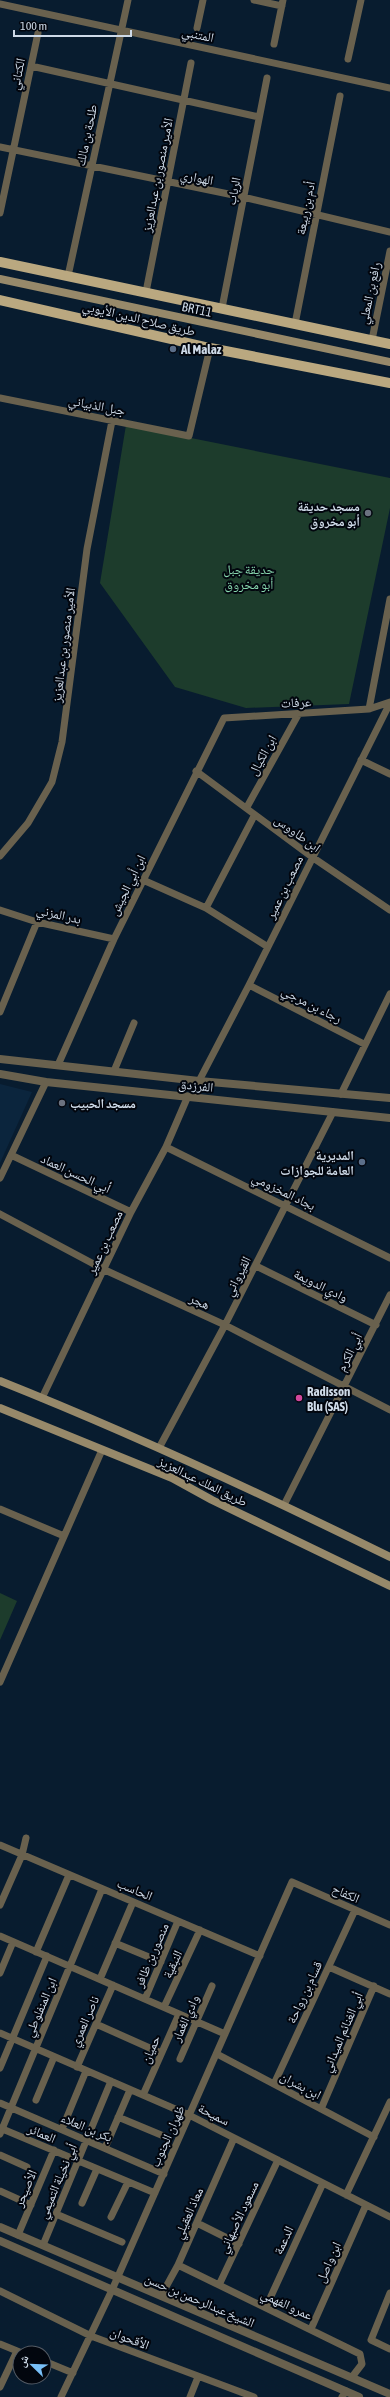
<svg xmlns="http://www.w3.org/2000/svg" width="390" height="2397" viewBox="0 0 390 2397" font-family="'Asap Condensed','Noto Naskh Arabic',sans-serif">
  <rect width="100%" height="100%" fill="#081c2f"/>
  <!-- built -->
  <path fill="#0b253d" d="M 0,1084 L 32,1092 L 0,1163 Z"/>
  <!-- green -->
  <path fill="#1d3c2c" d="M 126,425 L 390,478 L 390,508 L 349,704 L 246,708 L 175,687 L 100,583 Z
    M 0,1593 L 17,1601 L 0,1640 Z"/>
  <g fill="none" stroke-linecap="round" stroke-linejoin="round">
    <!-- minor -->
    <path stroke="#69614e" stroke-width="7" d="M 254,0 L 282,6
      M 0,4 L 390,88
      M 197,28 L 203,0
      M 274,44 L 283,0
      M 348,59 L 361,0
      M 31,66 L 259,117
      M 0,147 L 243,197 L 390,232
      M 0,213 L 38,33
      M 68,276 L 128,0
      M 146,292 L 191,63
      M 222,308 L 267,78
      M 295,324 L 340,96
      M 372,340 L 390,251
      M 0,398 L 189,436 L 210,348
      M 390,599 L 369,709 L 390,702
      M 361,760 L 390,774
      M 196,771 L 312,857 L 390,910
      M 247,807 L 298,715
      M 0,856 L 28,823 L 52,782 L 62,742 L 87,549 L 112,421
      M 143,880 L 206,908 L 268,947
      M 206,908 L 254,816
      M 0,910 L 37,922 L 114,939
      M 249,985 L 364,1044
      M 0,1012 L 37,922
      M 58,1065 L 114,939 L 224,718 L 369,709
      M 114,1071 L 134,1023
      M 199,1081 L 249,985 L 390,703
      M 341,1094 L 390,994
      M 166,1147 L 390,1258
      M 11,1155 L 131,1212
      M 0,1178 L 46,1082
      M 0,1214 L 105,1270 L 225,1325 L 390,1410
      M 256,1266 L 376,1325
      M 42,1398 L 131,1212 L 166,1147 L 188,1096
      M 159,1448 L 225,1325 L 333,1112
      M 284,1505 L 390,1295
      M 0,1509 L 64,1536
      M 0,1682 L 102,1450
      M 0,1845 L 260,1956
      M 0,1905 L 22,1855 L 26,1838
      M 0,1936 L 225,2034
      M 115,1943 L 161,1962
      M 36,1952 L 69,1875
      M 329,1967 L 390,1994
      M 0,1973 L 13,1942
      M 100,1979 L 133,1902
      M 145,1999 L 178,1921
      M 164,2007 L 200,1930
      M 96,2024 L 161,2053
      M 0,2033 L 189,2115 L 390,2217
      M 217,2054 L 374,2137
      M 180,2059 L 212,1986
      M 77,2067 L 113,1985
      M 0,2068 L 47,1956
      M 274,2084 L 355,1910
      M 143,2095 L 179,2014
      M 36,2100 L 54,2057
      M 0,2103 L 164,2174
      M 321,2109 L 374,1986
      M 118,2117 L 166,2137
      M 0,2128 L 155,2193
      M 62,2129 L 86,2071
      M 0,2134 L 102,1889
      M 105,2148 L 130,2090
      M 0,2155 L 27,2167
      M 0,2191 L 31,2205
      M 346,2195 L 390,2102
      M 82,2203 L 97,2169
      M 56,2214 L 122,2242
      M 111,2217 L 128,2182
      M 197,2223 L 239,2244
      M 18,2235 L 54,2150
      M 43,2245 L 111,2081
      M 178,2265 L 360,2354 L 362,2364 L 352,2377
      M 219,2285 L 278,2160
      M 0,2291 L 91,2336 L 254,2397
      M 390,2293 L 371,2340 L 390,2349
      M 161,2296 L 178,2265 L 234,2138
      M 266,2307 L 323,2183
      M 311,2329 L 366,2205
      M 0,2344 L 22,2353
      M 44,2361 L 73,2373
      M 0,2387 L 17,2351
      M 61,2397 L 112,2290 L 292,1882 L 390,1925
      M 190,2397 L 198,2377
      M 342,2397 L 346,2391"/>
    <!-- tertiary -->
    <path stroke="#69614e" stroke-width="8" d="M 0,1059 L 199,1081 L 390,1098
      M 0,1074 L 46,1082 L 390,1118
      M 0,2227 L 390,2394
      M 0,2241 L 359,2397"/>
    <!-- secondary -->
    <path stroke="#97896a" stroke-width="8" d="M 0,279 L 390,362
      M 0,1381 C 133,1434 262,1494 390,1557
      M 0,1408 L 172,1478 L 212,1500 L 390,1586"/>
    <!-- primary -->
    <path stroke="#baa880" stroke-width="10" d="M 0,262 L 390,344
      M 0,300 L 210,348 L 390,383"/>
  </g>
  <!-- markers -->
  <g fill="#5c6f8a" stroke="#02060e" stroke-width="1.5">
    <circle cx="173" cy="349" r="4"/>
    <circle cx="362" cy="1162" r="4"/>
  </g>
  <g fill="#6b7280" stroke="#02060e" stroke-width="1.5">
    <circle cx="368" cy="513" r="4"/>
    <circle cx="62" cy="1103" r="4"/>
  </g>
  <circle fill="#d1479c" stroke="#02060e" stroke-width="1.5" cx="299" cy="1398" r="4"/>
  <g text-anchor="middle" stroke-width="4" stroke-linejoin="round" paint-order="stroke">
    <!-- street labels -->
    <g font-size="13" fill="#cedae8" stroke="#02060e">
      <text transform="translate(198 34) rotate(12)" y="5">المتنبي</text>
      <text transform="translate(17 74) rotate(-78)" y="5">الكتاني</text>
      <text transform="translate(86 135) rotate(-78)" y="5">طلحة بن مالك</text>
      <text transform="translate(157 175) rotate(-79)" y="5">الأمير منصور بن عبدالعزيز</text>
      <text transform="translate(197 177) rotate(11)" y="5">الهواري</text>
      <text transform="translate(233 191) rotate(-79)" y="5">الرباب</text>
      <text transform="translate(305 208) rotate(-79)" y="5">أدم بن ربيعة</text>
      <text transform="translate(369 293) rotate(-78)" y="5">رافع بن المعلي</text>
      <text transform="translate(197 309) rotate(12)" y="5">BRT11</text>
      <text transform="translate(139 318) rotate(13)" y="5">طريق صلاح الدين الأيوبي</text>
      <text transform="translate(97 405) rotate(11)" y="5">جبل الذبياني</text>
      <text transform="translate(63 645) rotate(-83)" y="5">الأمير منصور بن عبدالعزيز</text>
      <text transform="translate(296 702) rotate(-3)" y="5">عرفات</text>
      <text transform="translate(262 755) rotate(-61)" y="5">ابن الكيال</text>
      <text transform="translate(298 833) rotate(36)" y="5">ابن طاووس</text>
      <text transform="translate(127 885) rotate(-64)" y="5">ابن أبي الجيش</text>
      <text transform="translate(284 887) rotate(-64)" y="5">مصعب بن عمير</text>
      <text transform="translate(59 914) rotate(13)" y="5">بدر المزني</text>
      <text transform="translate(312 1004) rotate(27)" y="5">رجاء بن مرجي</text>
      <text transform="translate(196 1085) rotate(6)" y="5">الفرزدق</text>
      <text transform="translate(76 1173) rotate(25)" y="5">أبي الحسن العماد</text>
      <text transform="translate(284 1191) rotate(26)" y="5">بجاد المخزومي</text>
      <text transform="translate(104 1242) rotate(-65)" y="5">مصعب بن عمير</text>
      <text transform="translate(237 1276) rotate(-63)" y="5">القيرواني</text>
      <text transform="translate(321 1285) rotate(26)" y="5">وادي الدويمة</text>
      <text transform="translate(200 1301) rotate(25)" y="5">هجر</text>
      <text transform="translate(349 1352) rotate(-63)" y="5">أبي الكرم</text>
      <text transform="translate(203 1481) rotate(26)" y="5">طريق الملك عبدالعزيز</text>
      <text transform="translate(135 1889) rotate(23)" y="5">الحاسب</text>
      <text transform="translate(346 1893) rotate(23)" y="5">الكفاح</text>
      <text transform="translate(151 1955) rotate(-67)" y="5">منصور بن ظافر</text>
      <text transform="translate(172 1964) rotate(-65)" y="5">النبقية</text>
      <text transform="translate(304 1992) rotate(-65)" y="5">قسام بن رواحة</text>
      <text transform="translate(40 2007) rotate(-67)" y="5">ابن المنفلوطي</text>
      <text transform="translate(185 2018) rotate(-66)" y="5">وادي الغمار</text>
      <text transform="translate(84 2021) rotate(-66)" y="5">ناصر العمري</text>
      <text transform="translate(342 2032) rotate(-67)" y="5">أبي الغنائم الميداني</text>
      <text transform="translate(150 2049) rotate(-66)" y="5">حميان</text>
      <text transform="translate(301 2085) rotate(28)" y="5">ابن بشران</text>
      <text transform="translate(214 2114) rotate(27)" y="5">سميحة</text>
      <text transform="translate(87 2127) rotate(23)" y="5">بكر بن العلاء</text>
      <text transform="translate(42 2133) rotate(23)" y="5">العمائر</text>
      <text transform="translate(167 2136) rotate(-66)" y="5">ظهران الجنوب</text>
      <text transform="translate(57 2181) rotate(-67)" y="5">أبي نخيلة التميمي</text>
      <text transform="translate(25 2188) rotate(-67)" y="5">الأصيحر</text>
      <text transform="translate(188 2213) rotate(-66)" y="5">معاذ العقيلي</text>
      <text transform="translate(238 2217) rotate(-65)" y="5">مسعود الأصبهاني</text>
      <text transform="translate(283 2240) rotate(-65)" y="5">الدعمة</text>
      <text transform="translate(328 2262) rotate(-66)" y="5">ابن واصل</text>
      <text transform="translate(200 2300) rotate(23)" y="5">الشيخ عبدالرحمن بن حسن</text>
      <text transform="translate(287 2304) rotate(25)" y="5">عمرو الفهمي</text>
      <text transform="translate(130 2338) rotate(21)" y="5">الأقحوان</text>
    </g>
    <!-- poi labels -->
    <g font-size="13" font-weight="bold" fill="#cedae8" stroke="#02060e" text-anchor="start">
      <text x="181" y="354">Al Malaz</text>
      <text x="360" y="511" text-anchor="end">مسجد حديقة<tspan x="360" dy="15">أبو مخروق</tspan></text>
      <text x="70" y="1108">مسجد الحبيب</text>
      <text x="354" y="1160" text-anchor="end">المديرية<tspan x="354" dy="15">العامة للجوازات</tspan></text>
      <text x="307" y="1396">Radisson<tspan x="307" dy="15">Blu (SAS)</tspan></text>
    </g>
    <!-- park labels -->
    <g font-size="13" fill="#88d8af" stroke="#02060e">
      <text x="249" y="574">حديقة جبل<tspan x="249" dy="15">أبو مخروق</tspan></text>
    </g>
  </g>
  <!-- north arrow -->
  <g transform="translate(32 2365) rotate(293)"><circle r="19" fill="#02060e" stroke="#545b65"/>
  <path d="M0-3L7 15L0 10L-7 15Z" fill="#78bff7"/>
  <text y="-6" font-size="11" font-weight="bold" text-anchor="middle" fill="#cedae8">ش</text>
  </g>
  <!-- scale -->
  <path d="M14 30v6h117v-6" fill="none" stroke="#cedae8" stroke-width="2"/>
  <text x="20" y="30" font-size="12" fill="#cedae8" stroke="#02060e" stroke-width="3" paint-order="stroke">100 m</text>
</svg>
